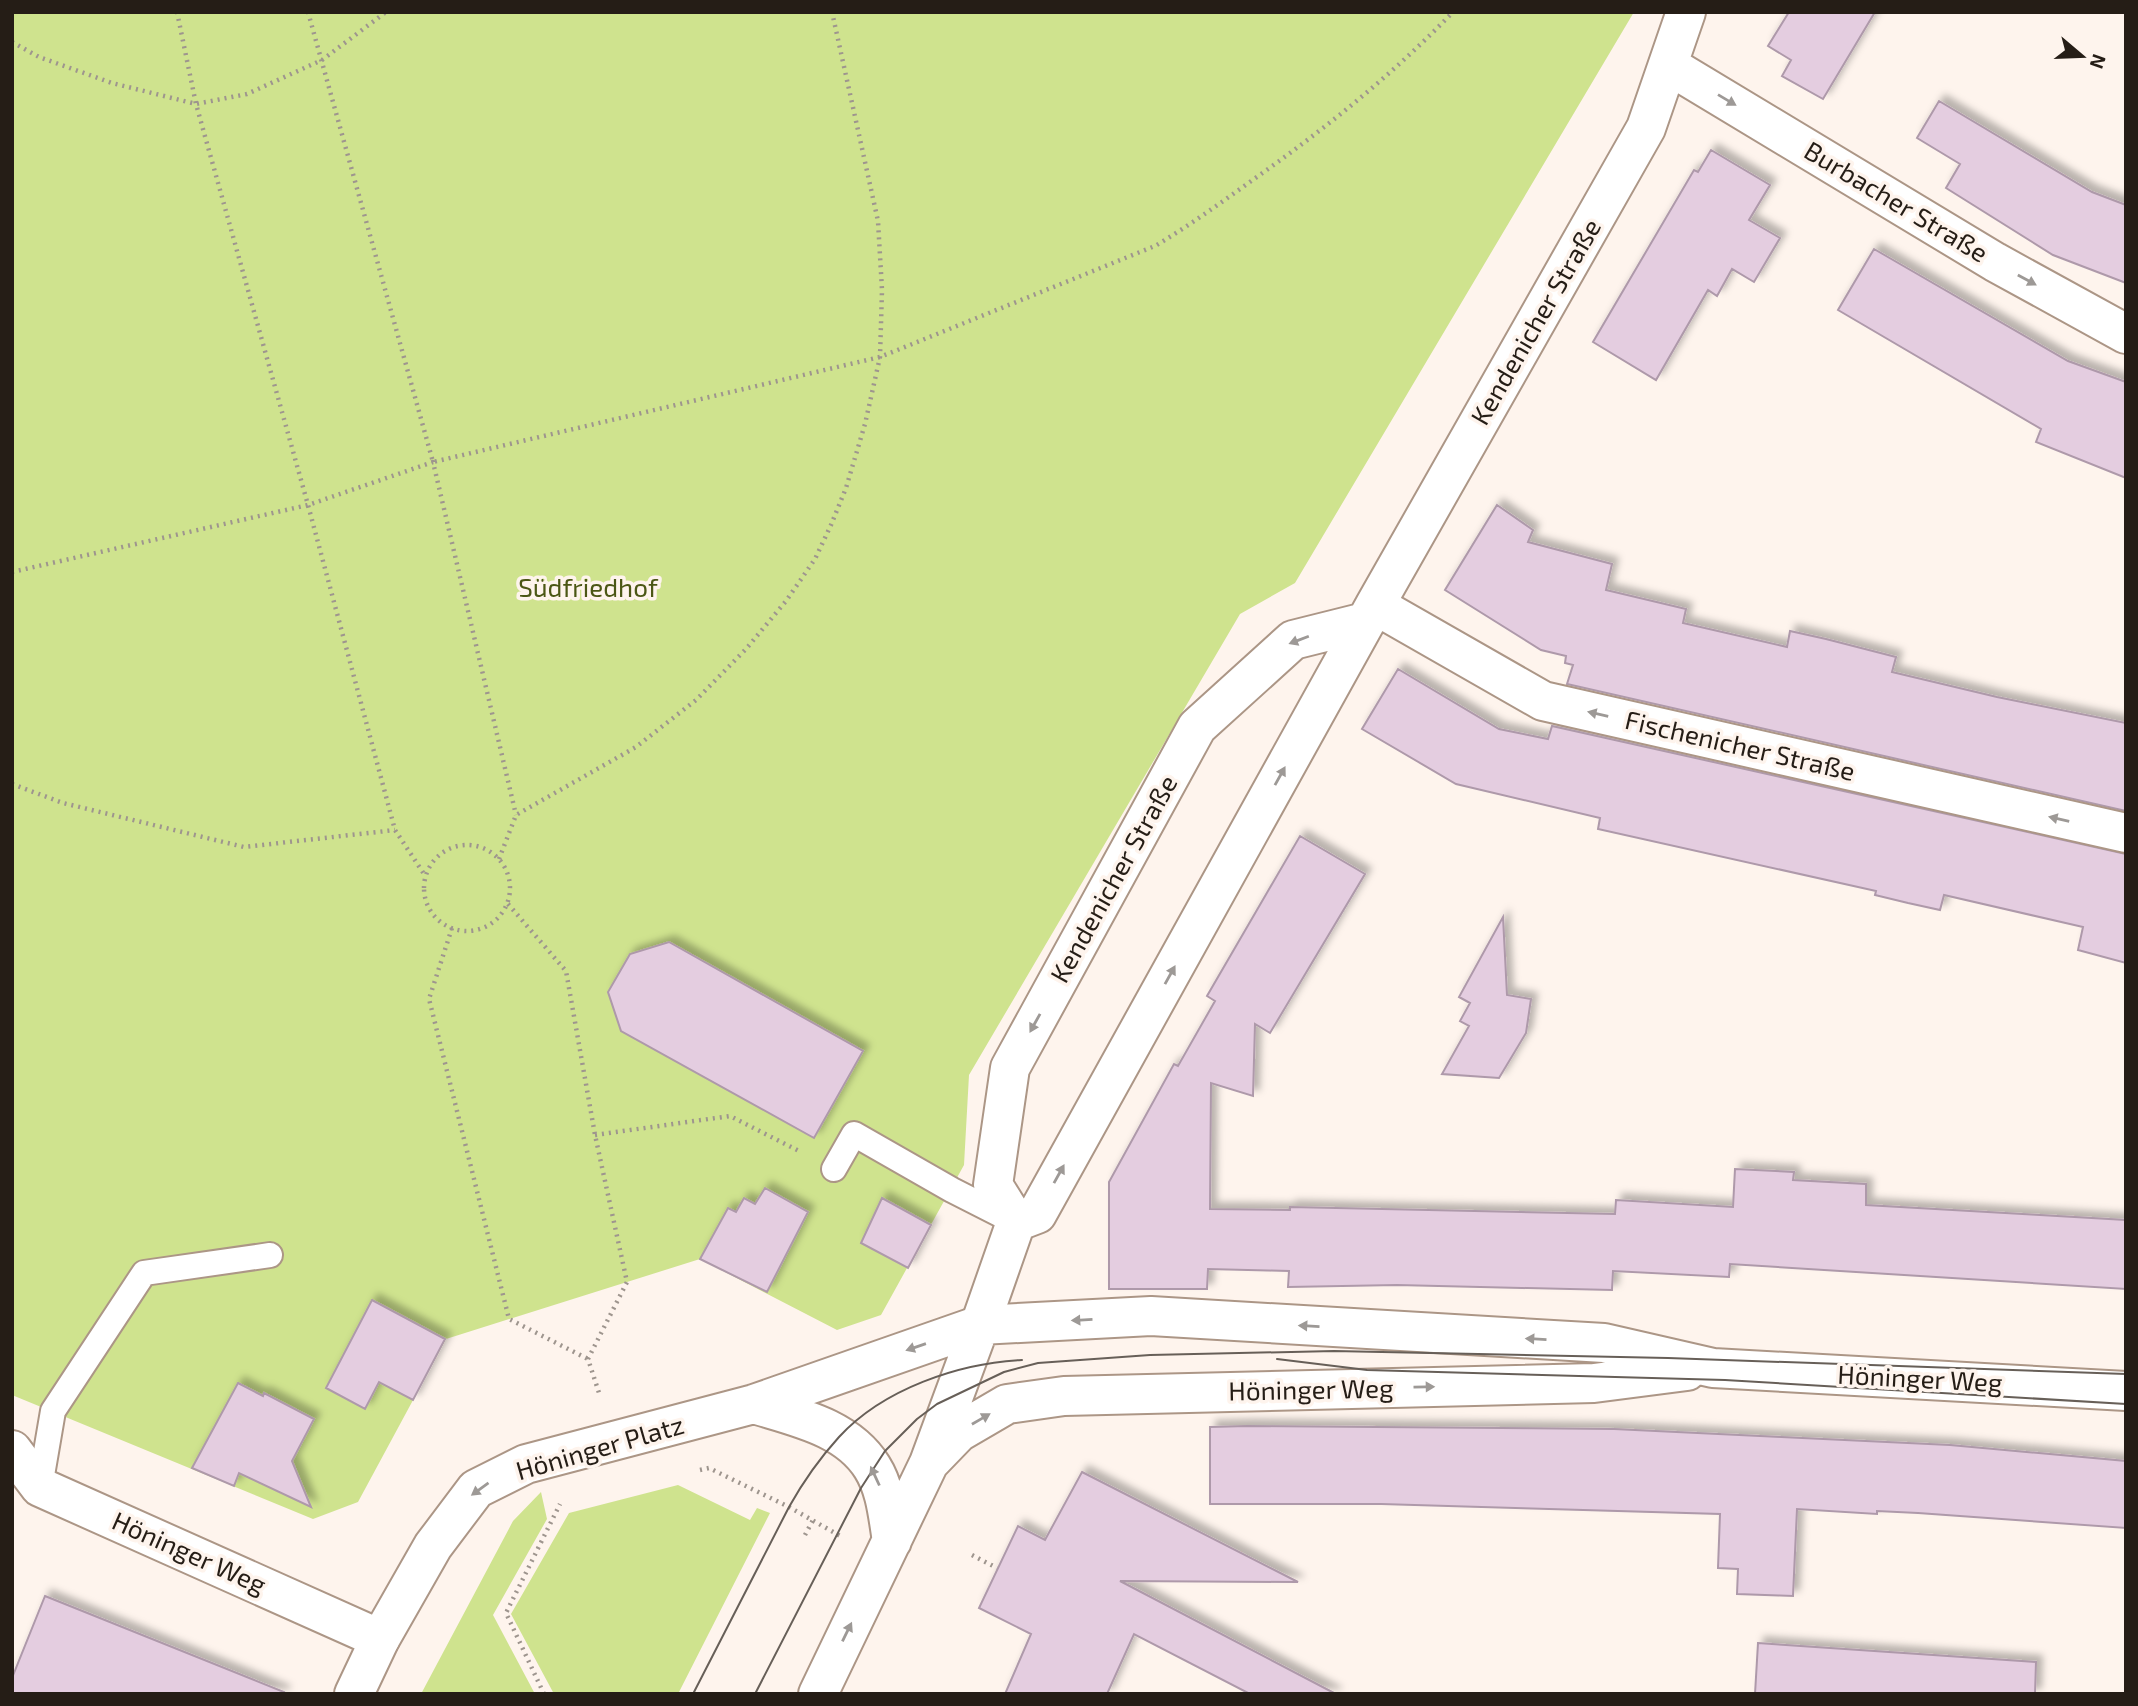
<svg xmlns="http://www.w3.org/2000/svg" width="2138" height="1706" viewBox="0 0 2138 1706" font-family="'Exo 2',sans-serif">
  <defs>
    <filter id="shadow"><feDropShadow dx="6" dy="-6" stdDeviation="3.5" flood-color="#0004"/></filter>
  </defs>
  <rect width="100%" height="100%" fill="#fef4ed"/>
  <!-- green -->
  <path fill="#cfe38e" d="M 12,12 L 1634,12 L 1295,583 L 1240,614 L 969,1075 L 964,1165 L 881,1315 L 837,1330 L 700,1259 L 446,1339 L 358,1502 L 313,1519 L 12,1395 Z
    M 678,1485 L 750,1520 L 757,1508 L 770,1513 L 678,1694 L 554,1694 L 511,1614 L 569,1513 Z
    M 541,1492 L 547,1519 L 493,1615 L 535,1694 L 421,1694 L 513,1521 Z"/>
  <!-- building -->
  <path fill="#e4cde0" stroke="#ae99aa" stroke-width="2" filter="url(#shadow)" d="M 1789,12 L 1875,12 L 1823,99 L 1782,76 L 1791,60 L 1768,46 Z
    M 1939,101 L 2092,192 L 2126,205 L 2126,283 L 2053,255 L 1946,188 L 1960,164 L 1917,138 Z
    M 1711,150 L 1770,185 L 1749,220 L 1780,238 L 1754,282 L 1732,269 L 1717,296 L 1708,290 L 1656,380 L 1593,342 L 1694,170 L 1698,172 Z
    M 1874,249 L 2068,361 L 2126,382 L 2126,478 L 2036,442 L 2041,429 L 1838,310 Z
    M 1497,505 L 1533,530 L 1528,542 L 1612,564 L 1606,590 L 1686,609 L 1683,623 L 1787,647 L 1790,631 L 1826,639 L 1896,657 L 1892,672 L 1997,697 L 2126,723 L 2126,811 L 1567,684 L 1573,665 L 1565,663 L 1566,656 L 1541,650 L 1445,590 Z
    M 1398,669 L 1499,729 L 1548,739 L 1552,726 L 2126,854 L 2126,963 L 2078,950 L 2083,927 L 1944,895 L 1940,910 L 1908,903 L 1875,895 L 1876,891 L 1598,829 L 1600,818 L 1456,784 L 1362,729 Z
    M 1300,836 L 1365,874 L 1270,1033 L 1255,1024 L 1253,1096 L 1211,1083 L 1210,1209 L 1290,1210 L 1290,1207 L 1615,1214 L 1616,1200 L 1733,1207 L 1735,1169 L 1794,1172 L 1793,1180 L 1866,1184 L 1866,1205 L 2126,1220 L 2126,1289 L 1730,1264 L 1729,1277 L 1613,1271 L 1612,1290 L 1397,1285 L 1288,1287 L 1289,1271 L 1208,1269 L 1207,1289 L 1109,1289 L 1109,1182 L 1174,1064 L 1178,1066 L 1215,1001 L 1207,996 Z
    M 1503,917 L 1507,995 L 1531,999 L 1526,1033 L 1499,1078 L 1442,1074 L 1469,1026 L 1460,1021 L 1470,1003 L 1459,997 Z
    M 669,942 L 863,1051 L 814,1138 L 621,1031 L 608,992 L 630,954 Z
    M 765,1188 L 808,1212 L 767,1292 L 700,1259 L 728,1208 L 736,1212 L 744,1198 L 755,1204 Z
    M 882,1198 L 931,1225 L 908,1268 L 861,1243 Z
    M 372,1300 L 445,1339 L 413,1400 L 379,1382 L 365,1409 L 326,1388 Z
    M 238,1383 L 263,1396 L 264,1393 L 314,1419 L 292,1461 L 311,1507 L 239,1473 L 234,1486 L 192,1468 Z
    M 1247,1426 L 1614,1429 L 1950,1445 L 2126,1461 L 2126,1528 L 1918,1513 L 1877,1511 L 1877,1514 L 1797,1509 L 1793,1596 L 1737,1594 L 1738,1569 L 1718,1568 L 1720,1514 L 1381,1504 L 1210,1504 L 1210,1427 Z
    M 1082,1472 L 1298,1582 L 1120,1581 L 1336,1694 L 1250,1694 L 1134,1634 L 1107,1694 L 1005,1694 L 1031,1634 L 979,1608 L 1018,1526 L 1045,1540 Z
    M 45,1596 L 284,1692 L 283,1694 L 12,1694 L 12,1678 Z
    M 1758,1643 L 2036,1662 L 2035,1694 L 1755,1694 Z"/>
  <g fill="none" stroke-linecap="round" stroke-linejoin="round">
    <!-- lane casing -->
    <g stroke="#ac9686" stroke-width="28">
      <path id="lane" d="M 834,1169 L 854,1134 L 952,1190 L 1011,1220
        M 40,1487 L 53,1411 L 144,1273 L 270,1255"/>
    </g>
    <!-- street casing -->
    <g stroke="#ac9686" stroke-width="42">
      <path id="street" d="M 1668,65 L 1995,262 L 2126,334
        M 1375,605 L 1543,701 L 2126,833
        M 1016,1222 L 1037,1214 L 1375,605 L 1646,128 L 1686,12
        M 980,1325 L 1016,1222 L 993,1185 L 1010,1068 L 1197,727 L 1293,640 L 1365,622
        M 12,1450 L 40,1487 L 380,1639"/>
    </g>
    <!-- secondary casing -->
    <g stroke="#ac9686" stroke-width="42">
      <path id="secondary" d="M 754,1404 C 796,1417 847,1427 872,1467 C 886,1489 888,1517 892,1541
        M 929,1463 L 959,1432 L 1007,1404 L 1064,1396 L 1594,1383 L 1687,1371
        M 354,1694 L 380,1639 L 433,1546 L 476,1489 L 526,1464 L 754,1404 L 980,1325 L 1151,1316 L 1604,1343 L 1713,1368 L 2126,1391
        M 818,1694 L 929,1463 L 980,1325"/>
    </g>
    <!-- path -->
    <path stroke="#9e958e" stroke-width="4.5" stroke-dasharray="2 5" stroke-linecap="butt" d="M 177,12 L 196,104 L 308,505 L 395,830 L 426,877
      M 308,12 L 433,462 L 880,357 L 1155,246 C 1192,224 1226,199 1261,174 C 1330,125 1394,73 1453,12
      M 12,42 L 39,57 L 112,83 L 196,104 L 247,94 L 322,60 L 386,12
      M 12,572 L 308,505 L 433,462 L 516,815
      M 12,784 L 63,803 L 244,847 L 395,830
      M424 888a43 43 0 1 1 86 0a43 43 0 1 1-86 0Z
      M 499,859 L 516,815 L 636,747 L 696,700 L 746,649 L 786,601 L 815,559 L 831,525 L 846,488 L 865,424 L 880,357 L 882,290 L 878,221 L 832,12
      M 508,904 L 566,971 L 595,1135 L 627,1282 L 588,1359 L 600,1396
      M 452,928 L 429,999 L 509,1319 L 588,1359
      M 595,1135 L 730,1116 L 801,1152
      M 700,1470 L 709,1468 L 789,1507 L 842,1537
      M 805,1535 L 813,1520
      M 972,1555 L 997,1568
      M 544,1694 L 506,1613 L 560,1504"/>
    <!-- lane -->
    <use href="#lane" stroke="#fff" stroke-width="24"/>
    <!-- street -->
    <use href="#street" stroke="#fff" stroke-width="38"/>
    <!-- secondary -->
    <use href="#secondary" stroke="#fff" stroke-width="38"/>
    <!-- tram -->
    <path stroke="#675f58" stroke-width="2" d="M 1277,1359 L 1367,1370 L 1725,1380 L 2126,1404
      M 693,1694 L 789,1507 C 803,1482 819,1459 839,1437 C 883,1389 959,1363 1022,1360
      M 755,1694 L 861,1488 L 885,1451 L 917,1419 L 937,1404 L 1004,1372 L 1038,1363 L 1150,1355 L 1334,1351 L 1668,1358 L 2126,1374"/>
  </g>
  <!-- one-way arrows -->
  <defs><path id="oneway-solid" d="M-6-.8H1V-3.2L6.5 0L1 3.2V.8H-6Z" transform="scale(1.75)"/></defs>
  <g fill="#9d9996">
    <use href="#oneway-solid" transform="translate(1727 100) rotate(31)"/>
    <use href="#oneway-solid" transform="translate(2027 280) rotate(29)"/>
    <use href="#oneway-solid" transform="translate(1299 640) rotate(159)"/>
    <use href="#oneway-solid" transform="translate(1598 714) rotate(-167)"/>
    <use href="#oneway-solid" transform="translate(1280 776) rotate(-61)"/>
    <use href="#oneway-solid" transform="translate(2059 819) rotate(-167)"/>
    <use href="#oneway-solid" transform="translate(1170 975) rotate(-61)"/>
    <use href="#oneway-solid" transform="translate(1035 1023) rotate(119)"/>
    <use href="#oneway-solid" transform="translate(1059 1174) rotate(-61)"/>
    <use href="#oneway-solid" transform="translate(1082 1320) rotate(177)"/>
    <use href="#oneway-solid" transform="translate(1309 1326) rotate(-177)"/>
    <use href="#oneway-solid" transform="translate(1536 1339) rotate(-177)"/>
    <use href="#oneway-solid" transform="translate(916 1347) rotate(161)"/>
    <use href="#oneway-solid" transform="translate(1424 1387) rotate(-1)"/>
    <use href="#oneway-solid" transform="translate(981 1419) rotate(-30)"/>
    <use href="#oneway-solid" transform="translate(875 1476) rotate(-115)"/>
    <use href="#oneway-solid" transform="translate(480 1489) rotate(144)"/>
    <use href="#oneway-solid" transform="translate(847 1632) rotate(-64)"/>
  </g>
  <g text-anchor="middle" stroke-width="7" stroke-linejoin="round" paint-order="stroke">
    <!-- street labels -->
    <g font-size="26" fill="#251d16" stroke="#fef4ed">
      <text transform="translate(1896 202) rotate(31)" y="9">Burbacher Straße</text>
      <text transform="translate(1536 322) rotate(-60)" y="9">Kendenicher Straße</text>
      <text transform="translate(1740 746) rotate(13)" y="9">Fischenicher Straße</text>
      <text transform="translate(1114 879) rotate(-61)" y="9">Kendenicher Straße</text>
      <text transform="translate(1920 1379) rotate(3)" y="9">Höninger Weg</text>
      <text transform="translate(1311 1390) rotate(-1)" y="9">Höninger Weg</text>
      <text transform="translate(600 1448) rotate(-16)" y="9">Höninger Platz</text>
      <text transform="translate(189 1553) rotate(24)" y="9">Höninger Weg</text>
    </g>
    <!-- park labels -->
    <g font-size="26" fill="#4b5715" stroke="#fef4ed">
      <text x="588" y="597">Südfriedhof</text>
    </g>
  </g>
  <!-- border -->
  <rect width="2138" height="1706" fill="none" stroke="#251d16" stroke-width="28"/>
  <!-- north arrow -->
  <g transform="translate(2082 56) rotate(109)" stroke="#fef4ed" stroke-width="5" paint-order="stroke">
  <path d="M0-5L12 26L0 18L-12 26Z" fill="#251d16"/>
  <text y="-10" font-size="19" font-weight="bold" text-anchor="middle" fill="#251d16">N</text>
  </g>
</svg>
